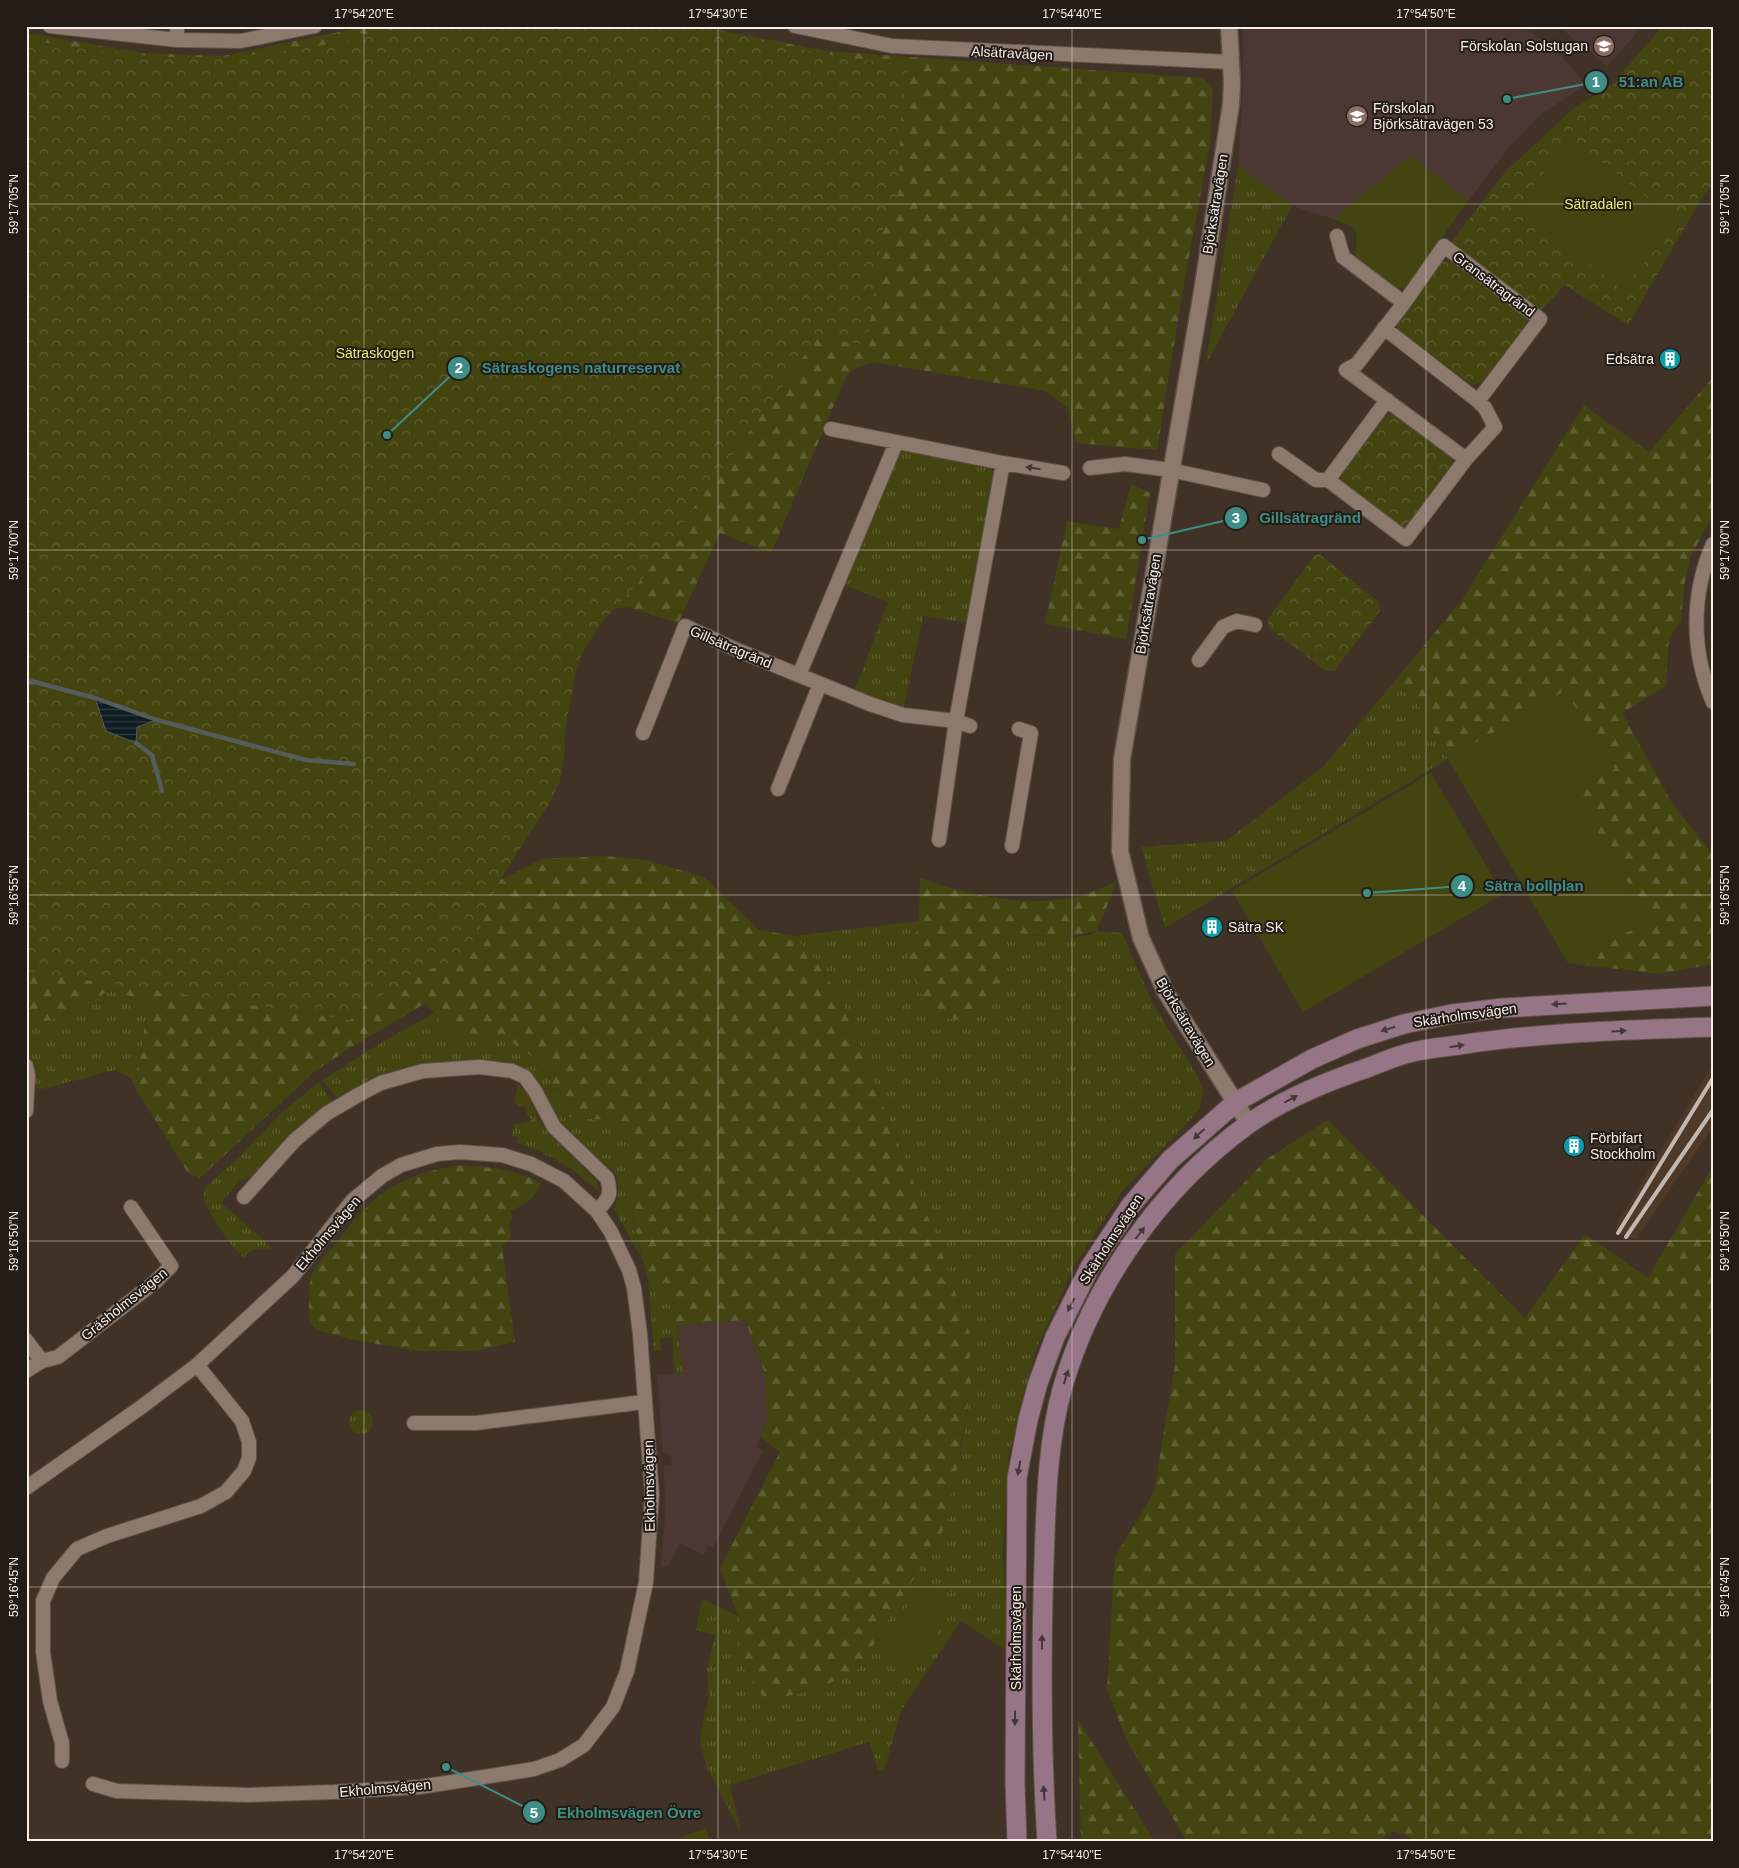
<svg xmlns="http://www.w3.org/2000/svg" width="1739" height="1868" viewBox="0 0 1739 1868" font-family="Helvetica,sans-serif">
  <defs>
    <pattern id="grass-tufts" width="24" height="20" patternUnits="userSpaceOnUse" patternTransform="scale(1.25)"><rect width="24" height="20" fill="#434410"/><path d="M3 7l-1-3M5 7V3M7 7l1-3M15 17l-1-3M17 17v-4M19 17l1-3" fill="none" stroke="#5f5f33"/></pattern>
    <pattern id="forest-firs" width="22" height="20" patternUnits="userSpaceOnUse" patternTransform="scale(1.25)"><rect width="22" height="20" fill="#434410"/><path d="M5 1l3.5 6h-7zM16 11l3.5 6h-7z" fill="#5f5f33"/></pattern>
    <pattern id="park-crowns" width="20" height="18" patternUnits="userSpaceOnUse" patternTransform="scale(1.25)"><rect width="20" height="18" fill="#434410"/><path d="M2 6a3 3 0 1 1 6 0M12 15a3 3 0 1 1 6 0" fill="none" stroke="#5f5f33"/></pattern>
    <pattern id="water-rules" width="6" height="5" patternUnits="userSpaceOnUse" patternTransform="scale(1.25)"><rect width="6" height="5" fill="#0d1d21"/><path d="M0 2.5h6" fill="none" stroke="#313e41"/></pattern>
  </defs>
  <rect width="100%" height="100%" fill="#413227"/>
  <!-- built -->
  <path fill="#4f3a2a" d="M 1713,1064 L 1713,1127 L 1636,1239 L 1626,1237 L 1618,1233 L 1616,1226 Z"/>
  <!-- education -->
  <path fill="#4c3832" d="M 1243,26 L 1522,26 L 1558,52 L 1586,85 L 1541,114 L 1510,146 L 1468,201 L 1411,155 L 1333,219 L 1292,206 L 1238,165 L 1243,90 Z
    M 1558,26 L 1643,26 L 1607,66 Z
    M 745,1320 L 765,1373 L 768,1420 L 756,1447 L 763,1450 L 713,1548 L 708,1546 L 704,1555 L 680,1543 L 668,1566 L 661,1567 L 665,1516 L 664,1466 L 672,1465 L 671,1454 L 663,1453 L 657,1375 L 684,1372 L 676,1325 Z"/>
  <!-- grass -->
  <path fill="url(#grass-tufts)" d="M 1238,165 L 1292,206 L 1206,364 Z
    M 902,450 L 990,466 L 994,473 L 970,623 L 923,616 L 904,707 L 854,692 L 888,602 L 842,584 L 897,452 Z
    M 1393,683 L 1417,702 L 1448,759 L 1165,928 L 1141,847 L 1226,841 L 1323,767 Z
    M 919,921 L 908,960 L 1001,979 L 1007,932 C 1028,934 1080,944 1097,931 L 1122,933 L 1153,1004 L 1198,1077 L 1203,1090 L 1200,1104 L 1201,1108 L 1123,1190 L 1075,1265 L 1035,1352 L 1008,1458 L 1003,1553 L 1008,1651 L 961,1621 L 901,1711 L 884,1770 L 878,1770 L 869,1742 L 730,1785 L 741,1833 L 707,1767 L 700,1743 L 703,1720 L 709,1697 L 707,1670 L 715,1635 L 696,1630 L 702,1599 L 738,1616 L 744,1669 L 960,1455 L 971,1389 L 969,1332 L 939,1245 L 839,996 L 816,961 L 794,936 Z
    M 110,990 L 149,1001 L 136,1089 L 131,1078 L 115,1070 L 42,1089 L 36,1088 L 26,1040 L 26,1029 L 77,1010 Z
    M 434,1013 L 453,1035 L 509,1040 L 544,1066 L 569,1117 L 627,1122 L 630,1206 L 642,1259 L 614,1209 C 619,1197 619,1186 615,1173 L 558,1123 L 543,1088 L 534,1077 L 518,1064 L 502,1061 L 430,1064 L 396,1071 L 338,1100 L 323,1080 L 381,1043 Z
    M 319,1082 L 333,1103 L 303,1124 L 254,1176 L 241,1180 L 221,1203 L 272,1247 L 270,1250 L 255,1249 L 243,1257 C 231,1246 206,1212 204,1197 C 203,1192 205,1189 207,1186 L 243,1153 L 280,1114 Z
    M 518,1084 L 527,1093 L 539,1120 L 548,1133 L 596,1180 L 600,1193 C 574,1169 551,1154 517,1143 L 519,1137 L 512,1136 L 514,1125 L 529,1122 L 532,1119 L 527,1116 L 527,1109 L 514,1103 Z
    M 648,1280 L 669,1283 L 684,1373 L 675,1373 L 672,1337 L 660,1338 L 661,1350 L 654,1351 Z
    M349 1422a12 12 0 1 1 24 0a12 12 0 1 1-24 0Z"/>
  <!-- forest -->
  <path fill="url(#forest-firs)" d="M 368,26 L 699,26 L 827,51 L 1203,78 L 1213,89 L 1210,144 L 1182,294 L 1157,450 L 1076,443 L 1068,408 L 1045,391 L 873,362 L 856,368 L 846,377 L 771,553 L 720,533 L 678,623 L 627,607 L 575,612 L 26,633 L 26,33 L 143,53 L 223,56 Z
    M 1713,377 L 1713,514 L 1690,558 L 1684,587 L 1681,622 L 1669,638 L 1666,686 L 1622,713 L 1672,803 L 1713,855 L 1713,964 L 1660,974 L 1568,963 L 1650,920 L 1575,793 L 1565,691 L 1448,759 L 1417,702 L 1393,683 L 1462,600 L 1584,405 L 1649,452 Z
    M 1131,484 L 1150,493 L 1126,639 L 1045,624 L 1067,521 L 1119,529 Z
    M 26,828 L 464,927 L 500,880 L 542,859 L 604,856 L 646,860 L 704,877 L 759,930 L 794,936 L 816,961 L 839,996 L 939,1245 L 969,1332 L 971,1388 L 947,1524 L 859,1668 L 818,1689 L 766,1701 L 744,1669 L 738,1616 L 720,1568 L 780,1452 L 761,1437 L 768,1420 L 765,1373 L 745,1320 L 676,1325 L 669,1283 L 648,1280 L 630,1206 L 627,1122 L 569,1117 L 544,1066 L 509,1040 L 453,1035 L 426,1003 L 348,1049 L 314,1072 L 200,1178 L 188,1173 L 136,1089 L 148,1001 L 110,990 L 77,1010 L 26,1029 Z
    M 920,878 C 968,895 1019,907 1071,898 C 1086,896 1103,887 1117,881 L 1097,931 L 1062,938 L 1007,932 L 1001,979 L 964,1021 L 938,1017 L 918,989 L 908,960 L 919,921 Z
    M 1328,1120 L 1525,1318 L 1585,1234 L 1648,1278 L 1713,1166 L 1713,1842 L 1419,1842 L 1394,1831 L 1374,1842 L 1187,1842 L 1127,1741 L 1107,1689 L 1115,1557 L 1154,1492 L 1175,1365 L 1175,1254 L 1268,1158 Z
    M 461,1165 C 489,1167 516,1169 541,1183 C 532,1199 529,1204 511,1210 L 512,1218 L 509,1223 L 511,1238 L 502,1247 L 515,1342 L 475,1351 L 419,1351 L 354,1340 L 317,1330 L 310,1323 C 310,1308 306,1287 313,1273 C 318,1262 329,1252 336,1243 C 373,1194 399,1174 461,1165 Z
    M 1078,1720 L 1155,1842 L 1081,1842 Z"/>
  <!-- park -->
  <path fill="url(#park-crowns)" d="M 406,26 L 700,26 L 769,43 L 846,58 L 910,65 C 898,105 901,148 899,190 L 896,201 L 887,212 L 882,235 L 867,345 L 818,337 L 642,579 L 604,620 L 583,652 L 577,666 L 564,736 L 565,750 L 560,781 L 550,802 L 500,880 L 478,932 L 459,960 L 427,970 L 367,1003 L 350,1020 L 26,971 L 26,39 C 59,45 91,51 124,54 C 220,63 314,52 406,26 Z
    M 1663,26 L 1713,26 L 1713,184 L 1703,196 L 1628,325 L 1565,285 L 1539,312 L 1451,243 L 1505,172 L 1573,109 L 1611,85 Z
    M 1449,261 L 1525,314 L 1526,324 L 1485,382 L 1472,385 L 1398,331 L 1397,321 L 1442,262 Z
    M 1393,414 L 1450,456 L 1454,464 L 1411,524 L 1401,527 L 1342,484 L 1341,474 L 1387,415 Z
    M 1319,554 L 1379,602 L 1380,611 L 1334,671 L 1326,671 L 1268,627 L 1268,619 L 1314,556 Z"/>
  <!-- garden -->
  <path fill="#434410" d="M 1571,138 L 1677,221 L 1623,290 L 1517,207 Z
    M 1411,155 L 1468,201 L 1406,288 L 1397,288 L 1355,258 L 1357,237 L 1354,227 L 1333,219 Z
    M 1565,691 L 1615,769 L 1575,793 L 1650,920 L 1568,963 L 1448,759 Z
    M 1431,773 L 1503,894 L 1303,1012 L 1232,891 Z
    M 920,1585 L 954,1605 L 914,1673 L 880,1653 Z
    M 706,1828 L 710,1842 L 682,1842 L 680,1837 Z"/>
  <!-- water -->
  <path fill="url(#water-rules)" stroke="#545c5c" d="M 95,698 L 157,720 L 137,727 L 136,743 L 106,731 Z"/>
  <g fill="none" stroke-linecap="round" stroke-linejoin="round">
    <!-- stream -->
    <path stroke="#545c5c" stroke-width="4.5" d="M 26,683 L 35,682 L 95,698 L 157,720 L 306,760 L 354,764
      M 136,743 L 152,755 L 162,791"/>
    <!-- minor casing -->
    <g stroke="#5e5147" stroke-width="16">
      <path id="minor" d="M 50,26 L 177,40 L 241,41 L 315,26
        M 177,26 L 177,40
        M 795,26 L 892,46 L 1231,62
        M 1337,236 L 1343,257 L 1404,303 L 1357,364 L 1346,370 L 1466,459
        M 1404,303 L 1444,246 L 1540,319 L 1478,401
        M 1384,328 L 1478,401 L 1485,408 L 1495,427 L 1466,459 L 1406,539 L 1328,480 L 1387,400
        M 831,429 L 1003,463 L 1063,473
        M 1279,454 L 1316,480 L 1328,480
        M 1090,468 L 1125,464 L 1170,470 L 1263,490
        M 1713,544 C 1691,594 1691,652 1713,702
        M 1199,660 L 1223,627 L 1237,621 L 1255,625
        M 799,675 L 896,443
        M 643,733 L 685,626 L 737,650 L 870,704 L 903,715 L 956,721 L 1003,463
        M 778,789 L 820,684
        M 939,840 L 956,721 L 970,726
        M 1012,846 L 1031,733 L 1019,729
        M 26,1066 L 28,1075 L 26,1111
        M 244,1197 L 295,1140 L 326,1114 L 358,1095 L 381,1083 L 423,1071 L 480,1067 L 512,1071 L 525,1077 L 535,1091 L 554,1127 L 607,1178 C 612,1195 609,1198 597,1211
        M 26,1340 L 42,1361
        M 26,1371 L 42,1361 L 58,1357 L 155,1282 L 171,1266 L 131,1207
        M 414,1423 L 476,1423 L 644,1402
        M 26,1488 L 140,1408 L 197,1365 L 293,1276 L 352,1201 L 382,1176 L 401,1165 L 437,1154 L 460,1152 L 502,1155 L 531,1164 L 564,1181 L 597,1211 L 611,1232 L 629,1270 L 634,1288 L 640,1334 L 652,1495 L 646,1582 L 627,1671 L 613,1707 L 584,1745 L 560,1760 L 534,1769 L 420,1787 L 334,1792 L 248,1795 L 117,1791 L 93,1784
        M 62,1761 L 62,1743 L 50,1701 L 43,1652 L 43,1601 L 53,1578 L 77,1549 L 107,1536 L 201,1506 L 226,1492 L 244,1471 L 249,1458 L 249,1442 L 242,1421 L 197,1365"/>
    </g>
    <!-- tertiary casing -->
    <g stroke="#5e5147" stroke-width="19">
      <path id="tertiary" d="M 1229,26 L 1232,83 L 1231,104 L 1202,292 L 1122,759 L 1120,851 L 1141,938 L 1165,991 L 1249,1124"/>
    </g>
    <!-- secondary casing -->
    <g stroke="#5e5147" stroke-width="21">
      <path id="secondary" d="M 1017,1842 L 1015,1783 L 1017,1478 L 1028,1420 L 1038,1383 L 1055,1337 L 1090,1267 L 1131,1205 L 1170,1160 L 1236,1102 L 1312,1059 L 1357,1039 L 1404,1024 L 1452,1014 L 1503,1008 L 1713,996
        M 1047,1842 C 1041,1749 1041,1655 1044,1562 C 1046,1504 1047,1442 1063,1386 C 1093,1283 1161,1188 1247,1125 C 1283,1099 1325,1082 1367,1068 C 1381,1063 1395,1056 1409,1053 C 1427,1048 1447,1047 1466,1044 C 1547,1032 1630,1030 1713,1027"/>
    </g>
    <!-- minor -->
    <use href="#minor" stroke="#8c7a6e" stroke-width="14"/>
    <!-- tertiary -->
    <use href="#tertiary" stroke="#8c7a6e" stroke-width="16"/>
    <!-- secondary -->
    <use href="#secondary" stroke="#957586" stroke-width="19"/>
    <!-- rail -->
    <path stroke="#c3b7af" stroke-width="4" d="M 1618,1233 L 1713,1078
      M 1626,1237 L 1713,1110"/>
  </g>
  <!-- one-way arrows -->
  <defs><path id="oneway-solid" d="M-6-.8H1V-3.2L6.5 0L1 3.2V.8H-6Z" transform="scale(1.25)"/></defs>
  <use fill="#423831" href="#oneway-solid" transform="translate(1033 468) rotate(-171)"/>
  <g fill="#453738">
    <use href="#oneway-solid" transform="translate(1559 1004) rotate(177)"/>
    <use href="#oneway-solid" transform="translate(1388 1029) rotate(162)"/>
    <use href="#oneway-solid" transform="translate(1619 1031) rotate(-4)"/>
    <use href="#oneway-solid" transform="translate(1457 1046) rotate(-9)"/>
    <use href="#oneway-solid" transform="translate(1291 1099) rotate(-28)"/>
    <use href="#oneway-solid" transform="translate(1199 1134) rotate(138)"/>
    <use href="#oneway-solid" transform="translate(1140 1233) rotate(-53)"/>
    <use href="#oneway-solid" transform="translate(1071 1305) rotate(117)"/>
    <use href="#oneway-solid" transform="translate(1066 1377) rotate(-73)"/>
    <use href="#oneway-solid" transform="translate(1019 1468) rotate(100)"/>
    <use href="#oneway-solid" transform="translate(1042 1642) rotate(-90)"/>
    <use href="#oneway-solid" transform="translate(1015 1718) rotate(90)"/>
    <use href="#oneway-solid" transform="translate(1044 1793) rotate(-94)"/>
  </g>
  <!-- ticks -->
  <path fill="none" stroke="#f9eee7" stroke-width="1" stroke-opacity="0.45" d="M 364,26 L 364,1842M 718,26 L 718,1842M 1072,26 L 1072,1842M 1426,26 L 1426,1842M 26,204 L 1713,204M 26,550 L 1713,550M 26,895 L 1713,895M 26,1241 L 1713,1241M 26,1587 L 1713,1587"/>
  <!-- icons -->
  <defs>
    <g id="school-disc" transform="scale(1.125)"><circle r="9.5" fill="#8d6e63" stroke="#231c17"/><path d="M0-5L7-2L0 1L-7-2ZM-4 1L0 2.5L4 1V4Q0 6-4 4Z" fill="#fff"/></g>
    <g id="building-disc" transform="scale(1.125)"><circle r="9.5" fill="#0f9aa8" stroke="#231c17"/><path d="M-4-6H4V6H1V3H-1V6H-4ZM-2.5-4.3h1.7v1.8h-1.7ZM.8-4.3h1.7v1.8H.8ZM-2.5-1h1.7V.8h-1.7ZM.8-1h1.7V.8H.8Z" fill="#fff"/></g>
  </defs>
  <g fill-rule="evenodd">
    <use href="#school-disc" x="1604" y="46"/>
    <use href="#school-disc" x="1357" y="116"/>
    <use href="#building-disc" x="1670" y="359"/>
    <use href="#building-disc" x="1212" y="927"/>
    <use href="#building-disc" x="1574" y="1146"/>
  </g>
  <g text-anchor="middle" stroke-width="4" stroke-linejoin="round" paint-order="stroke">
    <!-- poi labels -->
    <g font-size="14" fill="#f9eee7" stroke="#231c17" text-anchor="start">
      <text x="1588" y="51" text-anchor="end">Förskolan Solstugan</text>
      <text x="1373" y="113">Förskolan<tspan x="1373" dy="16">Björksätravägen 53</tspan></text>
      <text x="1654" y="364" text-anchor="end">Edsätra</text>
      <text x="1228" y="932">Sätra SK</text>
      <text x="1590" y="1143">Förbifart<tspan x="1590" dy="16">Stockholm</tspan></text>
    </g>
    <!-- street labels -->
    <g font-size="14" fill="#f9eee7" stroke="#231c17">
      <text transform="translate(1012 53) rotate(3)" y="5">Alsätravägen</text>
      <text transform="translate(1215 204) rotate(-81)" y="5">Björksätravägen</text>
      <text transform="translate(1494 284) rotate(37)" y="5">Gransätragränd</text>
      <text transform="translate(1148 604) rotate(-81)" y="5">Björksätravägen</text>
      <text transform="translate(731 647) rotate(23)" y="5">Gillsätragränd</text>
      <text transform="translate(1465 1015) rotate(-8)" y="5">Skärholmsvägen</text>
      <text transform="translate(1186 1022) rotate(59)" y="5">Björksätravägen</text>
      <text transform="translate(328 1233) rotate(-50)" y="5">Ekholmsvägen</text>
      <text transform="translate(1111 1239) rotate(-57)" y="5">Skärholmsvägen</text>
      <text transform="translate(124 1304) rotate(-39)" y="5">Gräsholmsvägen</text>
      <text transform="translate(649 1486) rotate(-91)" y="5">Ekholmsvägen</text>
      <text transform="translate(1016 1638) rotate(-90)" y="5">Skärholmsvägen</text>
      <text transform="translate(385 1788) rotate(-5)" y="5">Ekholmsvägen</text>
    </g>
    <!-- park labels -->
    <g font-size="14" fill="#e8ec75" stroke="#231c17">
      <text x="1598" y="209">Sätradalen</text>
      <text x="375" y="358">Sätraskogen</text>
    </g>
  </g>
  <!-- callouts -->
  <path fill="none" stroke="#3e8e86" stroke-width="2" d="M1507 99L1596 82M387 435L459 368M1142 540L1236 518M1367 893L1462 886M446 1767L534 1812"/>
  <g fill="#3e8e86" stroke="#231c17" stroke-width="2">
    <circle cx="1507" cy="99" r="5"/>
    <circle cx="387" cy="435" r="5"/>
    <circle cx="1142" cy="540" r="5"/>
    <circle cx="1367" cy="893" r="5"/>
    <circle cx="446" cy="1767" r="5"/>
    <circle cx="1596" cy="82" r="12"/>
    <circle cx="459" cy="368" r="12"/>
    <circle cx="1236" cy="518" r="12"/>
    <circle cx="1462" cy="886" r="12"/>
    <circle cx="534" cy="1812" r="12"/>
  </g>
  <g font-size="15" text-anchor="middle" font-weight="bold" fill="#fff">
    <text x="1596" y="87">1</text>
    <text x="459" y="373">2</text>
    <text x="1236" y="523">3</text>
    <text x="1462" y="891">4</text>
    <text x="534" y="1818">5</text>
  </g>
  <g font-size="15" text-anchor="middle" font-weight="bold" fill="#3e8e86" stroke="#231c17" stroke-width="4" stroke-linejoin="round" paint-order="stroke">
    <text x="1651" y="87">51:an AB</text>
    <text x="581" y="373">Sätraskogens naturreservat</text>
    <text x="1310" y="523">Gillsätragränd</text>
    <text x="1534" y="891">Sätra bollplan</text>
    <text x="629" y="1818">Ekholmsvägen Övre</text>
  </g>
  <!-- border -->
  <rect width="1739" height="1868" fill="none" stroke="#231c17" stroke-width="55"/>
  <rect x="28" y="28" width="1684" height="1812" fill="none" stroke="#f9eee7" stroke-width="2"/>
  <g font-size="12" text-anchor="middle" fill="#f9eee7">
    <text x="364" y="18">17°54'20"E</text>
    <text x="718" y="18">17°54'30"E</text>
    <text x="1072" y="18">17°54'40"E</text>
    <text x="1426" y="18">17°54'50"E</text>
    <text transform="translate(14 204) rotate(-90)" y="4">59°17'05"N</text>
    <text transform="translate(1725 204) rotate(-90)" y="4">59°17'05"N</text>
    <text transform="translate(14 550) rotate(-90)" y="4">59°17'00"N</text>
    <text transform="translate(1725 550) rotate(-90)" y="4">59°17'00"N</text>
    <text transform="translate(14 895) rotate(-90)" y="4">59°16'55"N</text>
    <text transform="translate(1725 895) rotate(-90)" y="4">59°16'55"N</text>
    <text transform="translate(14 1241) rotate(-90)" y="4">59°16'50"N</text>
    <text transform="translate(1725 1241) rotate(-90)" y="4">59°16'50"N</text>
    <text transform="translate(14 1587) rotate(-90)" y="4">59°16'45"N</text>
    <text transform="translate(1725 1587) rotate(-90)" y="4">59°16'45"N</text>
    <text x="364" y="1859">17°54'20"E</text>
    <text x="718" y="1859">17°54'30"E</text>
    <text x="1072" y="1859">17°54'40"E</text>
    <text x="1426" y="1859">17°54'50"E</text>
  </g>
</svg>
